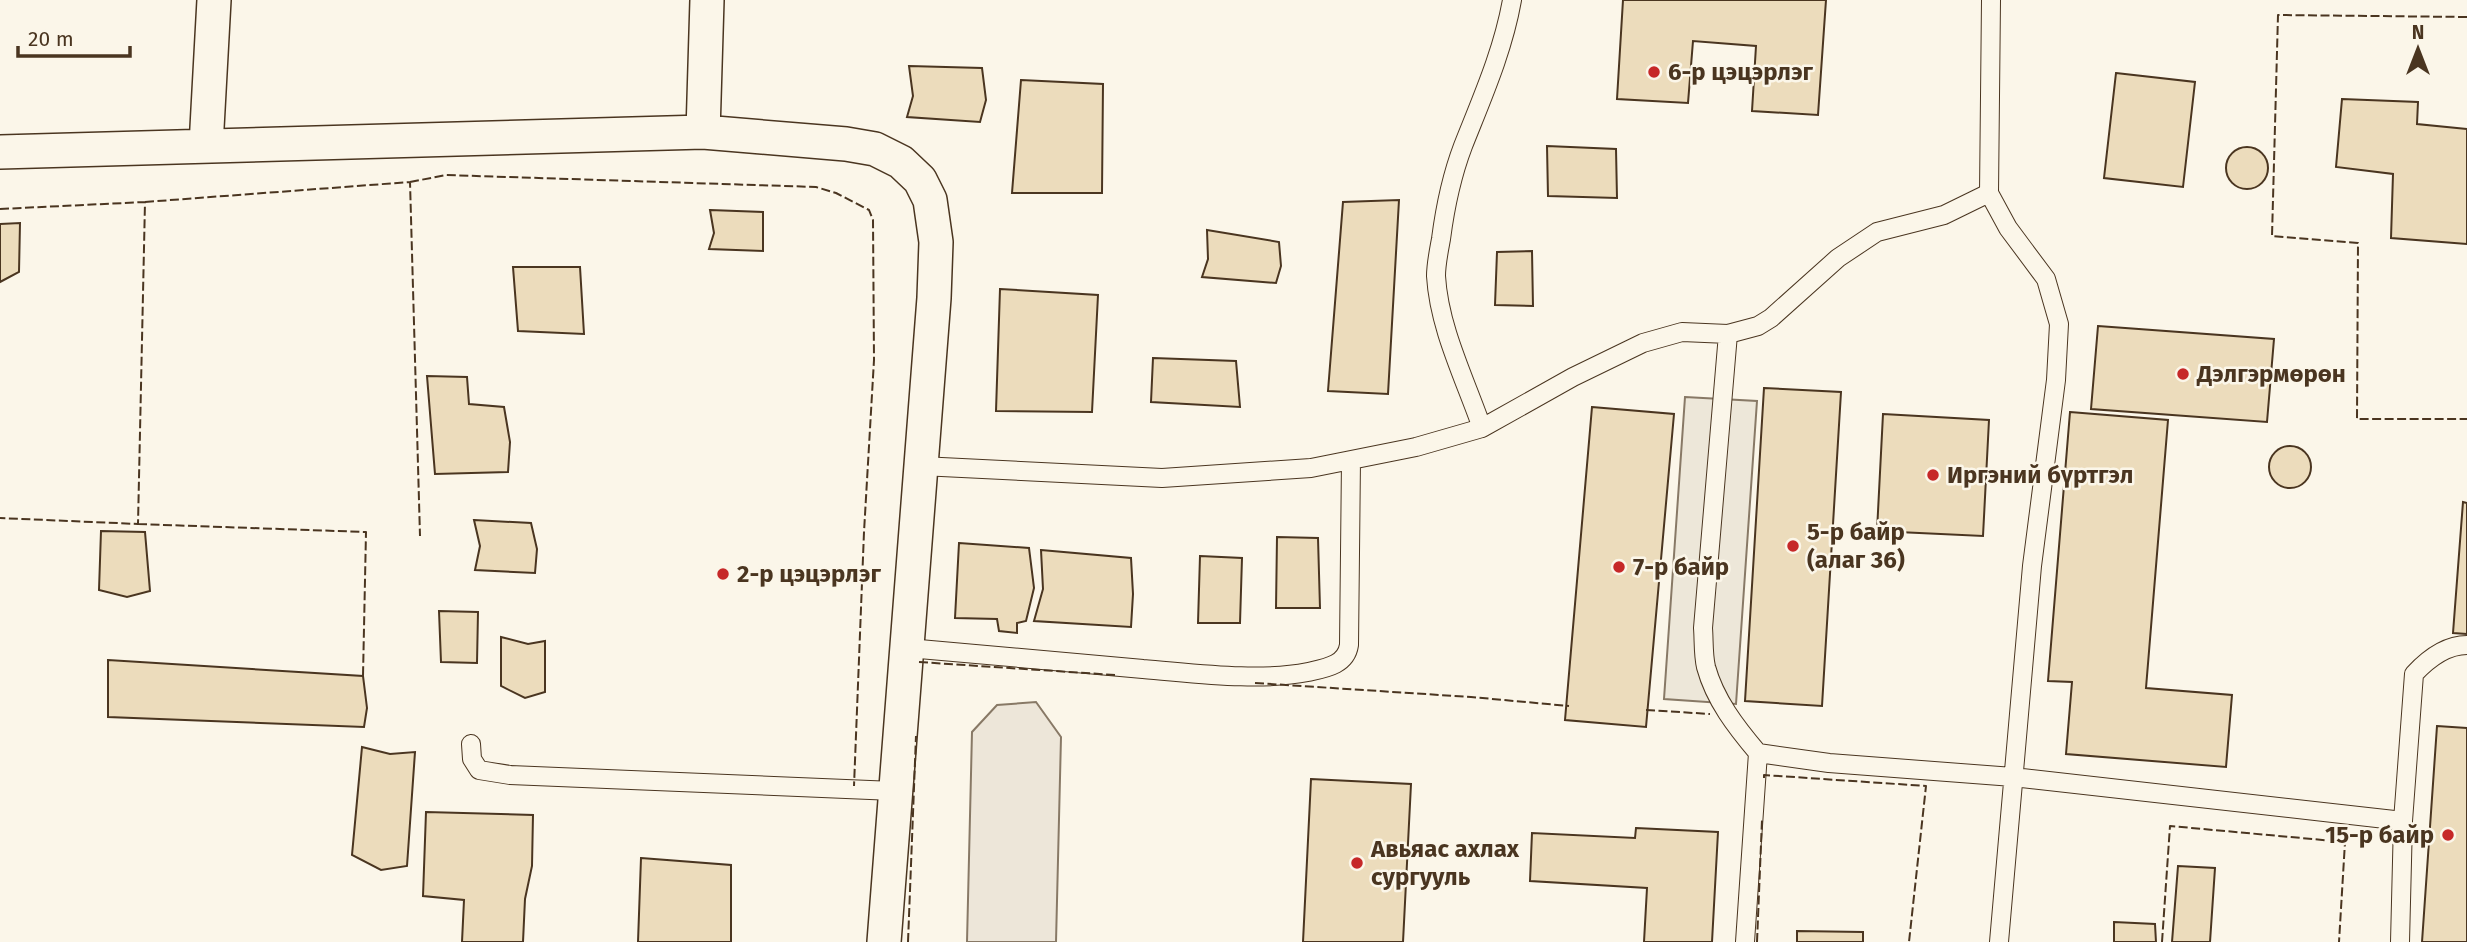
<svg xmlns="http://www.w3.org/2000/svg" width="2467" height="942" viewBox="0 0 2467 942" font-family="'Fira Sans',sans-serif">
  <rect width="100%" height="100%" fill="#fbf6e9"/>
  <!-- green -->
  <path fill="#ede6d9" stroke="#887966" stroke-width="2" d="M 1036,702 L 1061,737 L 1056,942 L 967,942 L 972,732 L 997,705 Z"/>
  <!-- parking -->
  <path fill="#ede7d9" stroke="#887966" stroke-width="2" d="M 1685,397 L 1757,401 L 1736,704 L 1664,699 Z"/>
  <!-- building -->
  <path fill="#ecdcbc" stroke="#4a3520" stroke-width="2" d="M 1623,0 L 1826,0 L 1818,115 L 1752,111 L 1756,46 L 1693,41 L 1688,103 L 1617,99 Z
    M 909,66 L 982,68 L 986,100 L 980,122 L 907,117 L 913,96 Z
    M 2116,73 L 2195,82 L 2183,187 L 2104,178 Z
    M 1021,80 L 1103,84 L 1102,193 L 1012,193 Z
    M 2342,99 L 2418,102 L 2417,124 L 2467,129 L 2467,244 L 2391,238 L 2393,174 L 2336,167 Z
    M 1547,146 L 1616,149 L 1617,198 L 1548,196 Z
    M2226 168a21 21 0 1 1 42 0a21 21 0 1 1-42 0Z
    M 1399,200 L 1388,394 L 1328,391 L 1343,202 Z
    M 710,210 L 763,212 L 763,251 L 709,249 L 714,233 Z
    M 20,223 L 19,272 L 0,282 L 0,224 Z
    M 1207,230 L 1279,242 L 1281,266 L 1276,283 L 1202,277 L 1208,259 Z
    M 1532,251 L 1533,306 L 1495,305 L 1497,252 Z
    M 513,267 L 580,267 L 584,334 L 518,331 Z
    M 1000,289 L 1098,295 L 1092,412 L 996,411 Z
    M 2098,326 L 2274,339 L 2267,422 L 2091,409 Z
    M 1153,358 L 1236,361 L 1240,407 L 1151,402 Z
    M 427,376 L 467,377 L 469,404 L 504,407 L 510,442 L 508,472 L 435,474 Z
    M 1764,388 L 1841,392 L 1822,706 L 1745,701 Z
    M 1592,407 L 1674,414 L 1646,727 L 1565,720 Z
    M 2070,412 L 2168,420 L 2146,688 L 2232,695 L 2226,767 L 2066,754 L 2072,682 L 2048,681 Z
    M 1883,414 L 1989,420 L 1983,536 L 1877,531 Z
    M2269 467a21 21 0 1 1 42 0a21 21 0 1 1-42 0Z
    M 2463,502 L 2467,503 L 2467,634 L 2453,633 Z
    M 474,520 L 531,523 L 537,549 L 535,573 L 475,570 L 480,546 Z
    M 101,531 L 145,532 L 150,591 L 127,597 L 99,590 Z
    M 1277,537 L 1318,538 L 1320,608 L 1276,608 Z
    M 959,543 L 1029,548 L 1034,588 L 1026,621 L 1017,623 L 1017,633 L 999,631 L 997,619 L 955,618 Z
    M 1041,550 L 1131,558 L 1133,594 L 1131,627 L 1034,621 L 1043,589 Z
    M 1200,556 L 1242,558 L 1240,623 L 1198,623 Z
    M 439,611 L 478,612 L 477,663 L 441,662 Z
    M 501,637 L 528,644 L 545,641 L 545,692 L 525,698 L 501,686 Z
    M 108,660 L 363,676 L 367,708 L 364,727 L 108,717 Z
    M 2437,726 L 2467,728 L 2467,942 L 2422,942 Z
    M 362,747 L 390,754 L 415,752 L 407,866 L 381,870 L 352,855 Z
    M 1311,779 L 1411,784 L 1403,942 L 1303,942 Z
    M 426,812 L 533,815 L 532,866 L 525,899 L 523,942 L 462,942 L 464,900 L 423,896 Z
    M 1636,828 L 1718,832 L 1712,942 L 1644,942 L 1647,888 L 1530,881 L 1532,833 L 1635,838 Z
    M 641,858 L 731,865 L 731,942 L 638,942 Z
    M 2178,866 L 2215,868 L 2210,942 L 2172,942 Z
    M 2114,922 L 2155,924 L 2156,942 L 2114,942 Z
    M 1797,931 L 1863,932 L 1863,942 L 1797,942 Z"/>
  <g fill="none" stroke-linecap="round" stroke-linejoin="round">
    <!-- lane casing -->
    <g stroke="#4a3520" stroke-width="20">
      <path id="lane" d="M 1991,0 L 1989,193 L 2008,228 L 2046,279 L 2059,324 L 2056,380 L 2032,566 L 1999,942
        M 1728,334 L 1703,628 C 1704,640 1703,654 1706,667 C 1715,700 1736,727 1758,753 L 1829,763 L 2013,777 L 2403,821
        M 1482,428 C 1465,379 1439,328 1436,276 C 1436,264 1439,250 1441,239 C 1445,208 1452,175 1463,146 C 1482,98 1503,51 1512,0
        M 921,466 L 1162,478 L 1311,468 L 1416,447 L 1482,428 L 1573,377 L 1643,343 L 1682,332 L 1728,334 L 1758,326 L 1771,318 L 1838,258 L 1877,232 L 1944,215 L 1989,193
        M 908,648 C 987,655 1065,662 1143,669 C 1194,673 1258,682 1308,672 C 1326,668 1346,665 1349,645 L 1351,460
        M 471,744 L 472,759 L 479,770 L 510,775 L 894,791
        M 1745,942 L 1758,753
        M 2400,942 L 2403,821 L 2414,674 C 2427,660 2446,645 2467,645"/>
    </g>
    <!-- street casing -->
    <g stroke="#4a3520" stroke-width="36">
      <path id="street" d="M 707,0 L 703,132 L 846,144 L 875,149 L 901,162 L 920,180 L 930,200 L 936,242 L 934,298 L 884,942
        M 206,146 L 214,0
        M 0,152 L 703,132"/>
    </g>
    <!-- lane -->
    <use href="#lane" stroke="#fbf6e9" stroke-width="18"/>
    <!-- street -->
    <use href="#street" stroke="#fbf6e9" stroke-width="33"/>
    <!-- fence -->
    <path stroke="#4a3520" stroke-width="2" stroke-dasharray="9 3.5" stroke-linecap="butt" d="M 2467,17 L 2278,15 L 2272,236 L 2358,243 L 2357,419 L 2467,419
      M 410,182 L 446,175 L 816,187 L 836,193 L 869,210 L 873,220 L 874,360 L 864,532 L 854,786
      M 145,202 L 410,182 L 420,536
      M 0,209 L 145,202 L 138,524 L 0,518
      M 138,524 L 366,532 L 363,676
      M 919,662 L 1115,675
      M 1255,683 L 1471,697 L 1569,706
      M 1646,710 L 1710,714
      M 1764,778 L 1764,775 L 1926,786 L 1909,942
      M 908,942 L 916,736
      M 1757,942 L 1762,820
      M 2162,942 L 2170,826 L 2345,842 L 2339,942"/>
  </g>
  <!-- markers -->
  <g fill="#c62828" stroke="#fbf6e9" stroke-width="2.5">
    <circle cx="1654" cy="72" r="7"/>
    <circle cx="2183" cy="374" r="7"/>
    <circle cx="1933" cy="475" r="7"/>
    <circle cx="1793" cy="546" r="7"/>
    <circle cx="1619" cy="567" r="7"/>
    <circle cx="723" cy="574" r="7"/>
    <circle cx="2448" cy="835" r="7"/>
    <circle cx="1357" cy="863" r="7"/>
  </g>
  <g text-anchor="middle" stroke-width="5" stroke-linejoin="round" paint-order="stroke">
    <!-- poi labels -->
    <g font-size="24" font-weight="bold" fill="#4a3520" stroke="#fbf6e9" text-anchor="start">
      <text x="1668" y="80">6-р цэцэрлэг</text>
      <text x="2197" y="382">Дэлгэрмөрөн</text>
      <text x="1947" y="483">Иргэний бүртгэл</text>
      <text x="1807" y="540">5-р байр<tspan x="1807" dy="28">(алаг 36)</tspan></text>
      <text x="1633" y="575">7-р байр</text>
      <text x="737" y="582">2-р цэцэрлэг</text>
      <text x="2434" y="843" text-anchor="end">15-р байр</text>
      <text x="1371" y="857">Авьяас ахлах<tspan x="1371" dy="28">сургууль</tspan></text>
    </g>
  </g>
  <!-- north arrow -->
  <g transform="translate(2418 49)" stroke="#fbf6e9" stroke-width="5" paint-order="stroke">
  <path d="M0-5L12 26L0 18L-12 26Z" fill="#4a3520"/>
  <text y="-10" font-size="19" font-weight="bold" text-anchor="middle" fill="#4a3520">N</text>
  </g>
  <!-- scale -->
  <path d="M18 46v10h112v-10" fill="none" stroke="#4a3520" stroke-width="3.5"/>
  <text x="28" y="46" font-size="21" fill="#4a3520" stroke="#fbf6e9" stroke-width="5" paint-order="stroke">20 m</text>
</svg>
